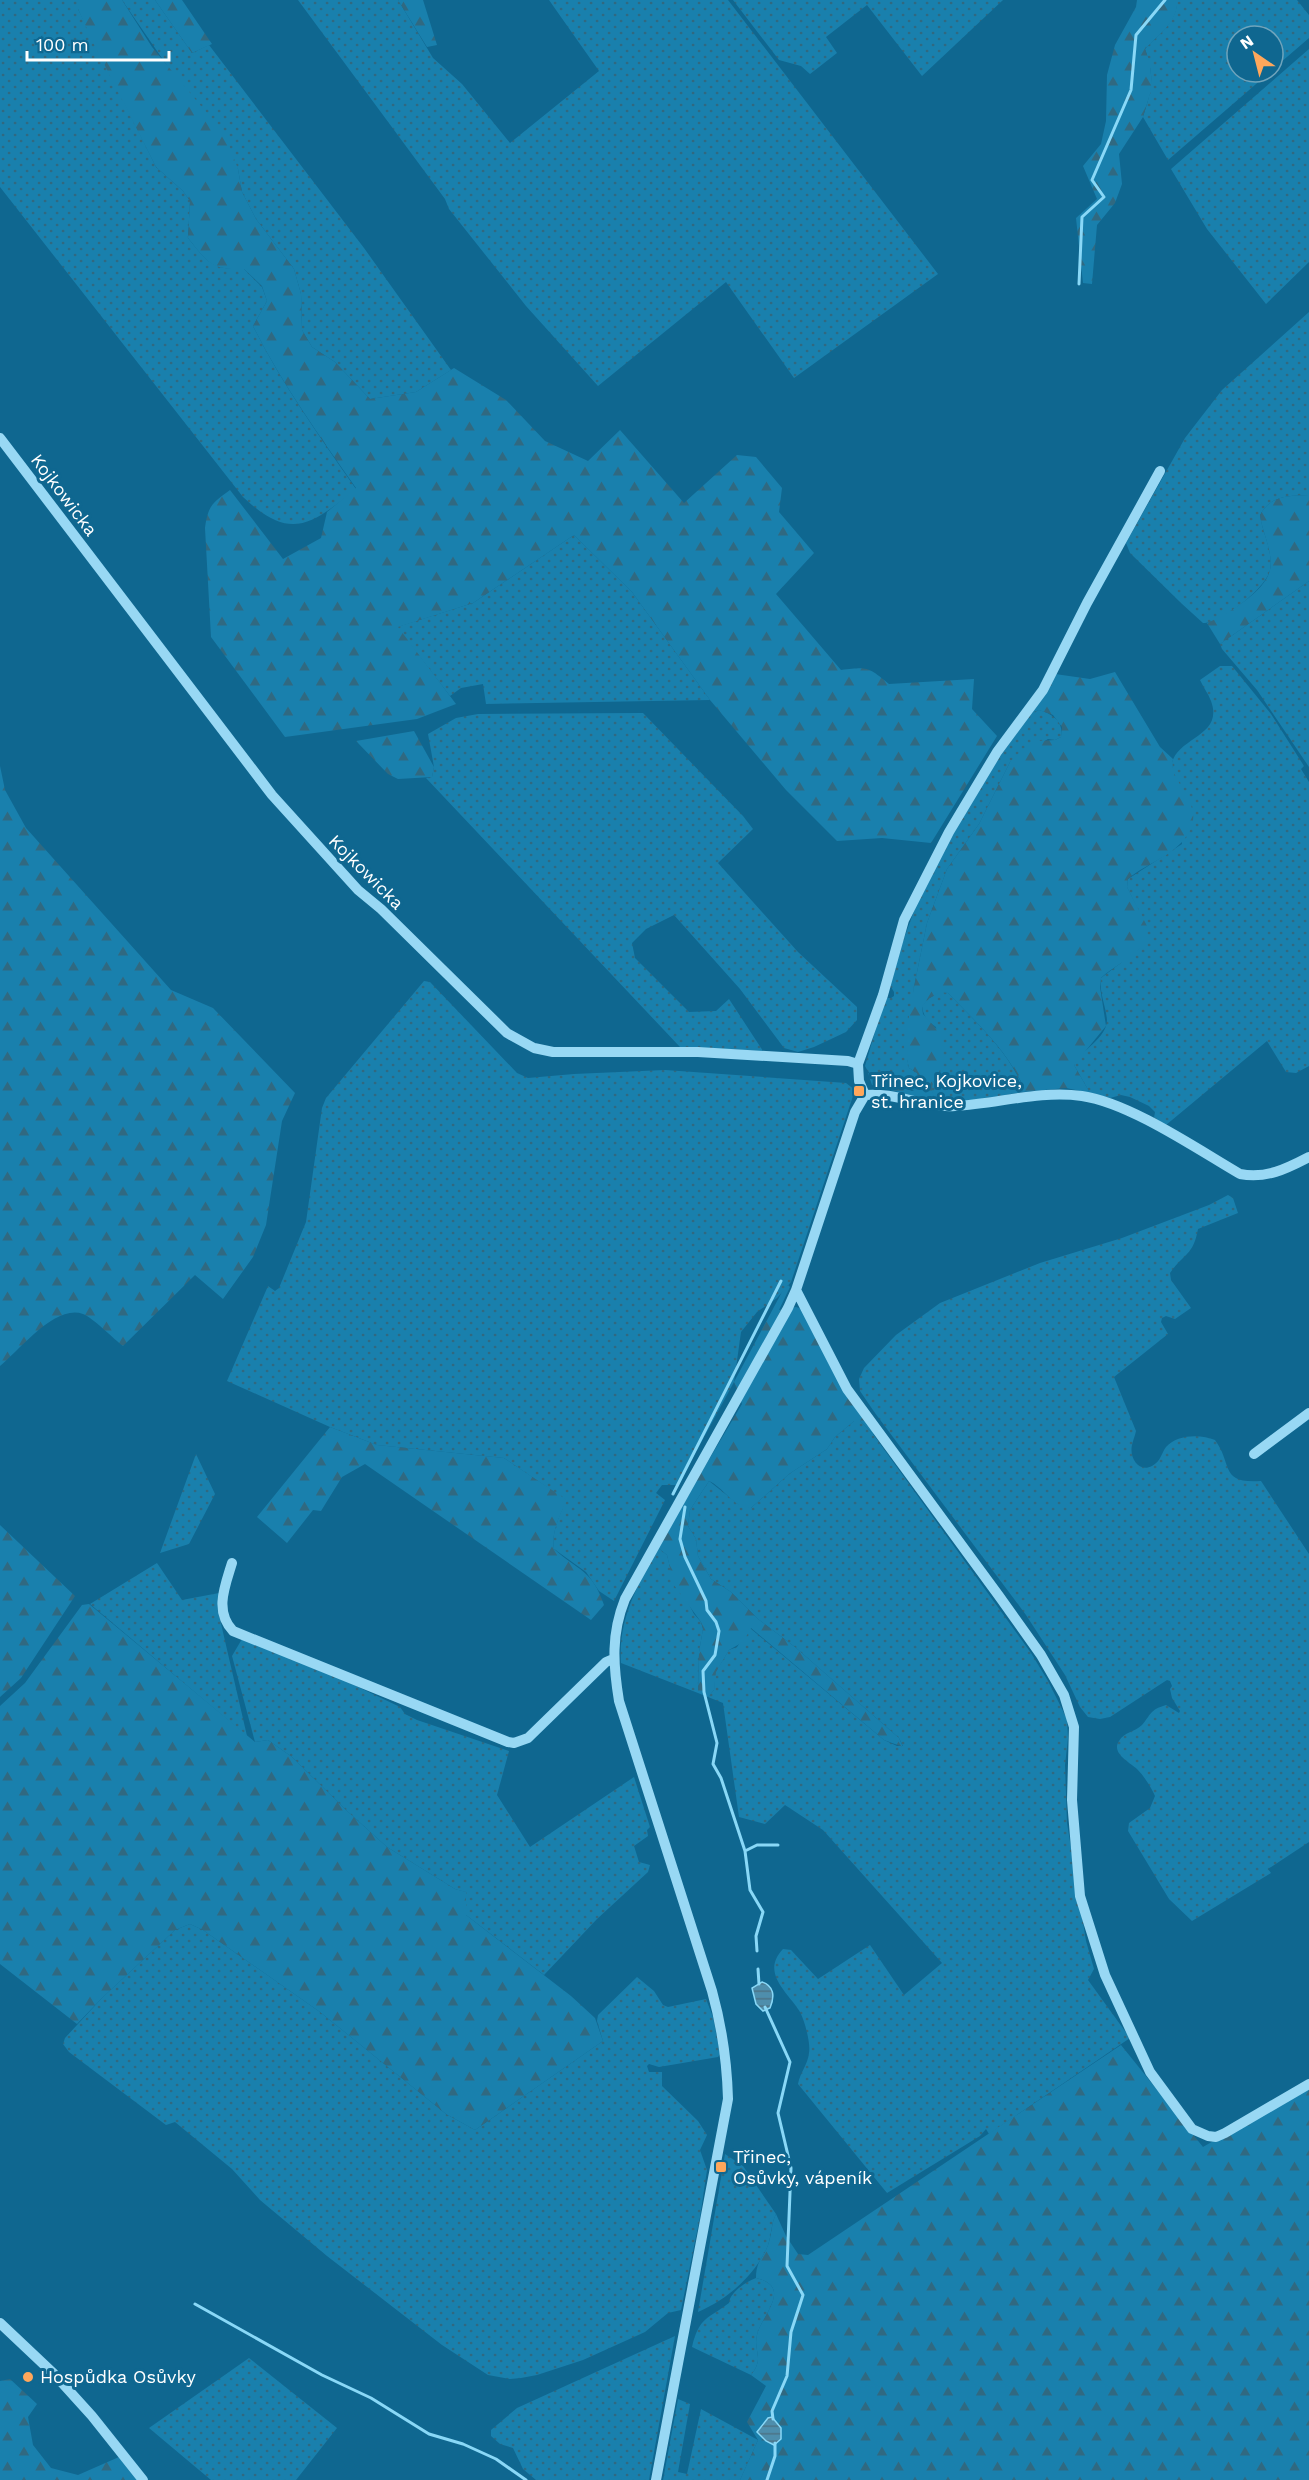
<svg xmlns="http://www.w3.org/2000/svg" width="1309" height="2480" viewBox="0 0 1309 2480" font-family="'Work Sans',sans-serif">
  <defs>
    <pattern id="grass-dots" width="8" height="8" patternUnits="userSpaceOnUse" patternTransform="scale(1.5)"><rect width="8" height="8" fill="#1980ad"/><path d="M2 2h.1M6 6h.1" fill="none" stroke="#306981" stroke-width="1.8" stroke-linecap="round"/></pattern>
    <pattern id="forest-firs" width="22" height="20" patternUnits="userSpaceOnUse" patternTransform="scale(1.5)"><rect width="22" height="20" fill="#1980ad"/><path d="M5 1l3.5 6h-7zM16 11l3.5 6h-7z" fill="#306981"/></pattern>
    <pattern id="water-rules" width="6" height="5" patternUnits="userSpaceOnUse" patternTransform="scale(1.5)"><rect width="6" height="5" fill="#4e8eac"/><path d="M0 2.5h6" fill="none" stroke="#4d7486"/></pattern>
  </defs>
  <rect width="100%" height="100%" fill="#0f6790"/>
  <!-- grass -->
  <path fill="url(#grass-dots)" d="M 0,0 L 78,0 L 78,9 L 156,167 L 183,191 L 190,201 L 188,238 C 207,262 212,270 244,269 L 262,287 L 267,301 L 253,326 C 282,384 319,436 356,489 C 311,525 291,542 243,497 L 0,187 Z
    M 122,0 L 155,0 L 192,53 L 209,45 L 364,248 L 451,370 L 416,392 L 370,399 L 335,362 L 312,347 L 302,330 L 301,294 L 294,269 L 256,219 L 242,192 L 238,169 Z
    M 298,0 L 398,0 L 433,58 L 462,84 L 510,143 L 599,71 L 549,0 L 728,0 L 938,274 L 794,378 L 726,282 L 598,386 L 526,306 L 449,209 L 445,199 Z
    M 733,0 L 1003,0 L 922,76 L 867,5 L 826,37 L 837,53 L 810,74 L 801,66 L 779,60 Z
    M 1177,0 L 1297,0 L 1309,15 L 1309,38 L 1273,69 L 1273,36 L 1237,36 L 1237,72 L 1270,72 L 1168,160 L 1143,117 C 1152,89 1155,78 1145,49 C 1158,35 1178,21 1177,0 Z
    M 1309,49 L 1309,262 L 1266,304 L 1207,229 L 1171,169 Z
    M 1309,312 L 1309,495 C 1288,496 1271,495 1260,515 C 1262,532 1274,553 1270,570 C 1267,587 1221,624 1203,623 L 1181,603 L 1130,553 L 1126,543 L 1185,438 L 1222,390 Z
    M 574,535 L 632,592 L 710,700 L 486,704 L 483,684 L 461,688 L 450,696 L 397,627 L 473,603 Z
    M 1309,581 L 1309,767 L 1257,690 L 1222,649 L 1220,644 Z
    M 1220,666 L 1232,666 L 1271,714 L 1304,766 L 1301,769 L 1309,782 L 1309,1066 L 1296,1073 L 1286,1072 L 1267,1041 L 1166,1125 L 1154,1118 L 1155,1112 L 1149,1106 L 1130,1097 L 1121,1095 L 1110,1098 L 1090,1093 L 1074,1065 C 1081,1050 1107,1038 1107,1020 C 1106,1006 1099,993 1101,978 L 1139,949 L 1147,928 L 1127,887 L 1128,879 L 1182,844 L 1172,763 C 1178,737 1224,736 1211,701 C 1208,693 1203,687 1200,680 Z
    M 1039,710 C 1053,714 1064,722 1061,737 L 1055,740 L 1048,739 L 1010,762 L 979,824 L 947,869 L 927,923 L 914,987 L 907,1058 L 909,1068 L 917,1073 L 920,1080 L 919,1089 C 903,1094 871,1081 865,1066 L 885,998 L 891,998 L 894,996 L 894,992 L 888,982 L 925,881 L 992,768 L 1031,713 Z
    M 643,713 L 743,816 L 753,829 L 718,863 L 798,952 L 857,1007 L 857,1020 L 846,1032 L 814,1047 L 798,1052 L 784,1048 L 740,989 L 674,915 L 646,929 L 632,943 L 635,958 L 689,1012 L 716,1011 L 729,999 L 763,1051 L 680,1047 L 426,778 L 432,777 L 434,767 L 428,734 L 456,718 L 478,714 Z
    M 424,981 L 430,982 L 517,1073 L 528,1078 L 574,1074 L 665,1070 L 846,1083 L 855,1090 L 791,1282 L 777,1298 L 757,1312 L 741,1332 L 734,1382 L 678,1485 L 662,1485 L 656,1493 L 665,1500 L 614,1601 L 599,1591 L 586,1572 L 554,1549 C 551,1532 560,1515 566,1500 L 504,1458 L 377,1445 L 330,1427 L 227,1381 L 268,1286 L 275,1291 L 279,1288 L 306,1222 L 322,1108 L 326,1098 Z
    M 941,991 L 948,993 C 976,1022 1008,1051 1024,1089 L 1022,1092 L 970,1101 L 936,1102 C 927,1082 934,1086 939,1071 C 942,1062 937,1037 936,1027 C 928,1022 923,1016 922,1006 L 928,999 Z
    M 1228,1195 L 1233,1198 L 1238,1213 L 1198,1229 C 1193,1256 1184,1253 1170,1273 L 1171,1280 L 1191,1308 L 1175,1319 L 1166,1316 L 1162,1318 L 1161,1322 L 1168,1334 L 1114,1377 L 1136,1431 C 1135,1436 1133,1440 1132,1445 C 1129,1458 1139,1473 1152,1466 C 1161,1461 1161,1454 1166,1447 C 1177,1434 1201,1434 1215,1440 C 1233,1464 1219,1484 1261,1481 L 1309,1554 L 1309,1842 L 1268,1869 L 1271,1873 L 1192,1921 L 1169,1899 L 1128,1831 L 1129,1823 L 1150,1808 L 1155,1796 C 1151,1787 1144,1776 1137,1769 C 1129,1762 1111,1753 1119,1741 C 1124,1732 1135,1732 1142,1725 C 1151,1715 1149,1710 1166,1705 L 1179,1713 L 1180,1711 L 1172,1698 L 1170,1689 L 1172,1686 L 1170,1681 L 1167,1680 L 1110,1717 L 1100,1719 L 1088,1717 L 1080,1707 L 1065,1675 L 1026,1615 L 875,1413 L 860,1391 L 859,1379 L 864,1368 L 896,1335 L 940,1303 L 1040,1263 L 1122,1238 L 1209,1205 Z
    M 854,1421 L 860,1421 L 873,1434 L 1031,1653 L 1048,1681 L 1067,1719 L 1068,1738 L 1065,1765 L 1067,1823 L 1086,1941 L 1094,1969 L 1088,1980 L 1130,2038 L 989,2134 L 986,2129 L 980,2136 L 887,2193 L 798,2084 C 800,2073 808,2064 809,2053 C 811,2044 804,2016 798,2009 C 786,1991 761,1972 783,1949 L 791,1950 L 818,1979 L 870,1945 L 904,1995 L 942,1963 L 823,1830 L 785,1805 L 765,1824 L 739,1817 L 723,1703 L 708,1697 L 714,1690 L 715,1673 L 729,1650 L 737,1647 L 750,1628 L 884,1740 L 897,1746 L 903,1746 L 899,1738 L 795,1647 L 758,1619 L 731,1592 L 711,1579 L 698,1556 L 696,1539 L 688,1526 L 690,1510 L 709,1481 L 738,1504 L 751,1508 L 789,1474 L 827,1449 L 835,1437 Z
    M 196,1454 L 215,1494 L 189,1544 L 160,1553 Z
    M 657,1547 L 667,1555 L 671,1571 L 694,1614 L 701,1622 L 703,1629 L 699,1652 L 698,1693 L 621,1663 C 618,1617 638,1587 657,1547 Z
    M 157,1563 L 182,1600 L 219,1593 L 219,1615 L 247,1736 L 90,1604 Z
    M 242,1639 L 333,1675 L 400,1707 L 405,1714 L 417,1720 L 509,1751 L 497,1795 L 530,1847 L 634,1777 L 650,1827 L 647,1830 L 648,1836 L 634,1846 L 639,1862 L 650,1865 L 648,1872 L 597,1919 L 544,1975 L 466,1915 L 465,1892 L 455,1889 L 387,1847 L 346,1810 L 292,1757 L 268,1740 L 255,1742 L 232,1656 Z
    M 190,1924 L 203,1930 L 320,2012 L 446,2114 L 475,2130 L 603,2041 L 597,2021 L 598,2015 L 637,1977 L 654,1991 L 663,2005 L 668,2007 L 706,1999 L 713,2017 L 720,2054 L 718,2057 L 659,2067 L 649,2064 L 647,2066 L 649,2072 L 662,2072 L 662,2086 L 698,2121 L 707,2135 L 700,2150 L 707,2170 L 700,2217 L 681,2310 L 668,2313 L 645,2332 L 583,2360 L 537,2375 L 521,2378 L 510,2379 L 488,2375 L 442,2345 L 327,2256 L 260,2200 L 232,2169 L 175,2122 L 166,2125 L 69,2052 L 63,2044 L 65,2038 L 102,1998 L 175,1930 Z
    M 725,2154 L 743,2166 L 776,2214 C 770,2226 772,2238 766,2250 C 752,2278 726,2300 698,2312 Z
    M 756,2278 C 794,2287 761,2316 757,2335 C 753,2351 765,2358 751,2375 L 692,2347 C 699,2317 708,2319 729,2303 C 730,2292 746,2282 756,2278 Z
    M 675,2336 L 649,2480 L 536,2480 L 523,2469 L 513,2448 L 500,2444 L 491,2436 L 491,2430 L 517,2408 Z
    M 249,2358 L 337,2428 L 296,2480 L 211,2480 L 149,2428 Z
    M 678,2399 L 690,2404 L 678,2472 L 687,2474 L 701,2409 L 758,2440 L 740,2480 L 663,2480 Z"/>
  <!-- forest -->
  <path fill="url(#forest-firs)" d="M 78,0 L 122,0 L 152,47 L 225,135 L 238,169 L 242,192 L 256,219 L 294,269 L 301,294 L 302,330 L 312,347 L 335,362 L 370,399 L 416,392 L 454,368 L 506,400 L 545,441 L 588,461 L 620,430 L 684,503 L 737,455 L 756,457 L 782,488 L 779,512 L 814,553 L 776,594 L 841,670 C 868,667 867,666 889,684 L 974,679 L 972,709 L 997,736 L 931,843 L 882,838 L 837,841 L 786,790 L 710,700 L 632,592 L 574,535 L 473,603 L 398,627 L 456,704 L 417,719 L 285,737 L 211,637 L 205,528 C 208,506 212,503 230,490 L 283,559 L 321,538 L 327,512 L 356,488 C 319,435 282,384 253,326 L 267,301 L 262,286 L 244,269 C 211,270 208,263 188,238 L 190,201 L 183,191 L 156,167 L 92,40 L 78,9 Z
    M 155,0 L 182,0 L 212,44 L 192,53 Z
    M 398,0 L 423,0 L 437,45 L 427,47 Z
    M 1137,0 L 1177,0 C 1179,21 1158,35 1145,49 L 1150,63 L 1152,87 L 1143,117 L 1119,154 L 1122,184 L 1115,203 L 1097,225 L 1092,284 L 1083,283 L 1076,218 L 1097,199 L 1083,166 L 1101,144 L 1106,121 L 1107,75 L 1115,45 L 1136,7 Z
    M 1309,495 L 1309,581 L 1220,644 L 1207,623 C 1225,616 1266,591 1270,570 C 1274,554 1262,532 1260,515 C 1271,495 1288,496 1309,495 Z
    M 1115,672 L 1160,747 L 1173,759 C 1168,782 1204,802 1190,830 C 1177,856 1149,861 1128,879 L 1127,887 L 1148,928 C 1147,932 1146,939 1144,943 C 1138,955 1112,967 1101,978 L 1100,987 L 1106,1026 L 1074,1065 L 1090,1093 L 1066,1088 L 1022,1092 L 1024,1088 C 1008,1051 976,1022 948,993 L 941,992 L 928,999 L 922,1007 L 923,1014 L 942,1035 C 942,1044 944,1056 942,1065 C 936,1082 927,1082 936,1102 L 872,1085 L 868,1073 L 912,1091 L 919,1088 L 920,1080 L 917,1073 L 909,1068 L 904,1046 L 914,987 L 927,923 L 947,869 L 979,824 L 1010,762 L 1023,749 L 1038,741 L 1055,740 L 1061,737 L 1062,727 L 1053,715 L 1039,710 L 1031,713 L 1055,674 L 1090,679 Z
    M 414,731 L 434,767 L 432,777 L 398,779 L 388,774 L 356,741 Z
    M 0,766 L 5,790 L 26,828 L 171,990 L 213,1008 L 295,1093 L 282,1121 L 266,1225 L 253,1257 L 223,1299 L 195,1275 L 123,1346 C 115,1340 92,1317 83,1314 C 55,1304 20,1350 0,1366 Z
    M 788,1285 L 790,1287 L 779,1310 L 796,1307 L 802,1309 L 876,1433 L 873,1434 L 860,1421 L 854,1421 L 835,1437 L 827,1449 L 789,1474 L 751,1508 C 735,1509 723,1487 709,1481 L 690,1510 L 688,1526 L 696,1539 L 698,1556 L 711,1579 L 731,1592 L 758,1619 L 795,1647 L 899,1738 L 903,1747 L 884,1740 L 751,1628 L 743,1642 L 729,1650 L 716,1672 L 714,1690 L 708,1697 L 698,1693 L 699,1652 L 703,1629 L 701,1622 L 674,1585 L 667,1555 L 657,1547 L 742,1404 L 734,1382 L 783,1290 Z
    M 330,1427 L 377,1445 L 504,1458 L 567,1500 C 560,1515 551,1532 554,1549 C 578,1571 592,1569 604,1605 L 591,1620 L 365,1464 L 342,1477 L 321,1511 L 313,1510 L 287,1543 L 257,1517 Z
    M 0,1525 L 75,1596 L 21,1678 L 0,1697 Z
    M 89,1604 L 255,1742 L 268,1740 L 292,1757 L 346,1810 L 387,1847 L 455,1889 L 466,1892 L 466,1915 L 571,1996 L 595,2018 L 603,2041 L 475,2130 L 446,2114 L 320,2012 L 203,1930 L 190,1924 L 175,1930 L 102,1998 L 77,2024 L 0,1964 L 0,1706 L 25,1683 L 82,1605 Z
    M 1121,2045 L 1203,2147 L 1309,2085 L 1309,2480 L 740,2480 L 758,2440 L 747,2422 L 766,2386 L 751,2375 C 765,2358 753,2351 757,2335 C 761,2316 794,2287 756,2278 C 756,2259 764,2259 769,2242 C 772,2233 771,2224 776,2214 L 786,2236 L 798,2254 L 808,2255 Z
    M 10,2379 L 37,2404 L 28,2417 L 33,2445 L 51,2468 L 78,2475 L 119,2457 L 138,2480 L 0,2480 L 0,2381 Z"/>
  <!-- water -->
  <path fill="url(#water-rules)" stroke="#89d8f7" stroke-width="1.5" d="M 762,1982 C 774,1986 775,1996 770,2008 L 763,2011 L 756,2004 L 752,1988 Z
    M 772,2417 L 781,2428 L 781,2439 L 774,2445 L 766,2441 L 757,2432 L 768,2418 Z"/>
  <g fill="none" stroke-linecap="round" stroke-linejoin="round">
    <!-- stream -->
    <path stroke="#89d8f7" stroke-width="3" d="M 1079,284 L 1082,217 L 1104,197 L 1092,180 L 1131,90 L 1136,35 L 1165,0
      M 673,1494 L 781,1281
      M 685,1507 L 680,1539 L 685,1557 L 706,1601 L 707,1610 L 716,1622 L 719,1631 L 715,1655 L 703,1671 L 704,1692 L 717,1743 L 713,1764 L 721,1778 L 745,1851 L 750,1890 L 763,1912 L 756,1936 L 757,1951
      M 745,1851 L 757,1845 L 778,1845
      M 758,1969 L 759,1984
      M 765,2007 L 790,2062 L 778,2113 L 791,2168 L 787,2266 L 803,2295 L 791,2332 L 787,2376 L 772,2411 L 773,2419
      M 195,2304 L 322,2375 L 371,2398 L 429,2434 L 463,2444 L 496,2459 L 526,2480
      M 767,2480 L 775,2456 L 775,2443"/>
    <!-- minor -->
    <path stroke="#98d8f4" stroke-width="10" d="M 0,438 L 272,795 L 358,890 L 381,909 L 507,1033 L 534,1048 L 553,1052 L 698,1052 L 848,1061 L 858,1064
      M 865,1095 L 859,1081 L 858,1064 L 883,995 L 904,920 L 949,832 L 997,752 L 1043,690 L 1087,603 L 1160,471
      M 796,1290 L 847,1389 L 999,1596 L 1041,1655 L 1064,1695 L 1074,1727 L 1072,1800 L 1080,1896 L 1105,1975 L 1150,2072 L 1192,2129 L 1208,2136 L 1216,2137 L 1225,2133 L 1309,2084
      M 1254,1454 L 1309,1413
      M 232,1563 C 225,1586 214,1611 233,1631 L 508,1742 L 514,1743 L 528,1738 L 606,1662 L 613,1659
      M 0,2323 L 54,2374 L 92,2416 L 143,2480
      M 656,2480 L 728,2099 C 727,2062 722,2027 712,1991 L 619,1701 C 613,1664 611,1634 625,1599 L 788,1308 L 796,1290 L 855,1112 L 865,1095 C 896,1092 924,1108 955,1106 C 997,1104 1039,1090 1082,1096 C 1130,1103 1197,1149 1240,1174 C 1266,1179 1286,1169 1309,1157"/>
  </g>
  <!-- markers -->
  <g fill="#ffa75b" stroke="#0f6790" stroke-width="2">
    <rect x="853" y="1085" width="12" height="12" rx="3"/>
    <rect x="715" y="2161" width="12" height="12" rx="3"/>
    <circle cx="28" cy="2377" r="6"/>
  </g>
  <g text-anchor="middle" stroke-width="6" stroke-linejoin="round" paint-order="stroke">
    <!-- street labels -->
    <g font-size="18" fill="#fff" stroke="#0f6790">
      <text transform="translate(64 495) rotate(53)" y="6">Kojkowicka</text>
      <text transform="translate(366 872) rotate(45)" y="6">Kojkowicka</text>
    </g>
    <!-- poi labels -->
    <g font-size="18" fill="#fff" stroke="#0f6790" text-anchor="start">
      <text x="871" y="1087">Třinec, Kojkovice,<tspan x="871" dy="21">st. hranice</tspan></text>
      <text x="733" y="2163">Třinec,<tspan x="733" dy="21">Osůvky, vápeník</tspan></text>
      <text x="40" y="2383">Hospůdka Osůvky</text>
    </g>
  </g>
  <!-- north arrow -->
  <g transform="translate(1255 54) rotate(325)"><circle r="28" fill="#0f6790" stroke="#6fa4bc" stroke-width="1.5"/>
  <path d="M0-4.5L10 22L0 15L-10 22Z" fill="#ffa75b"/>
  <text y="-9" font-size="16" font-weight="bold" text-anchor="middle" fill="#ffffff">N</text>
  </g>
  <!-- scale -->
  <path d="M27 51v9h142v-9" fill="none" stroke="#ffffff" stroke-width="3"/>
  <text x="36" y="51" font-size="18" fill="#ffffff" stroke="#0f6790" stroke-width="4.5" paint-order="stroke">100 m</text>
</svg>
